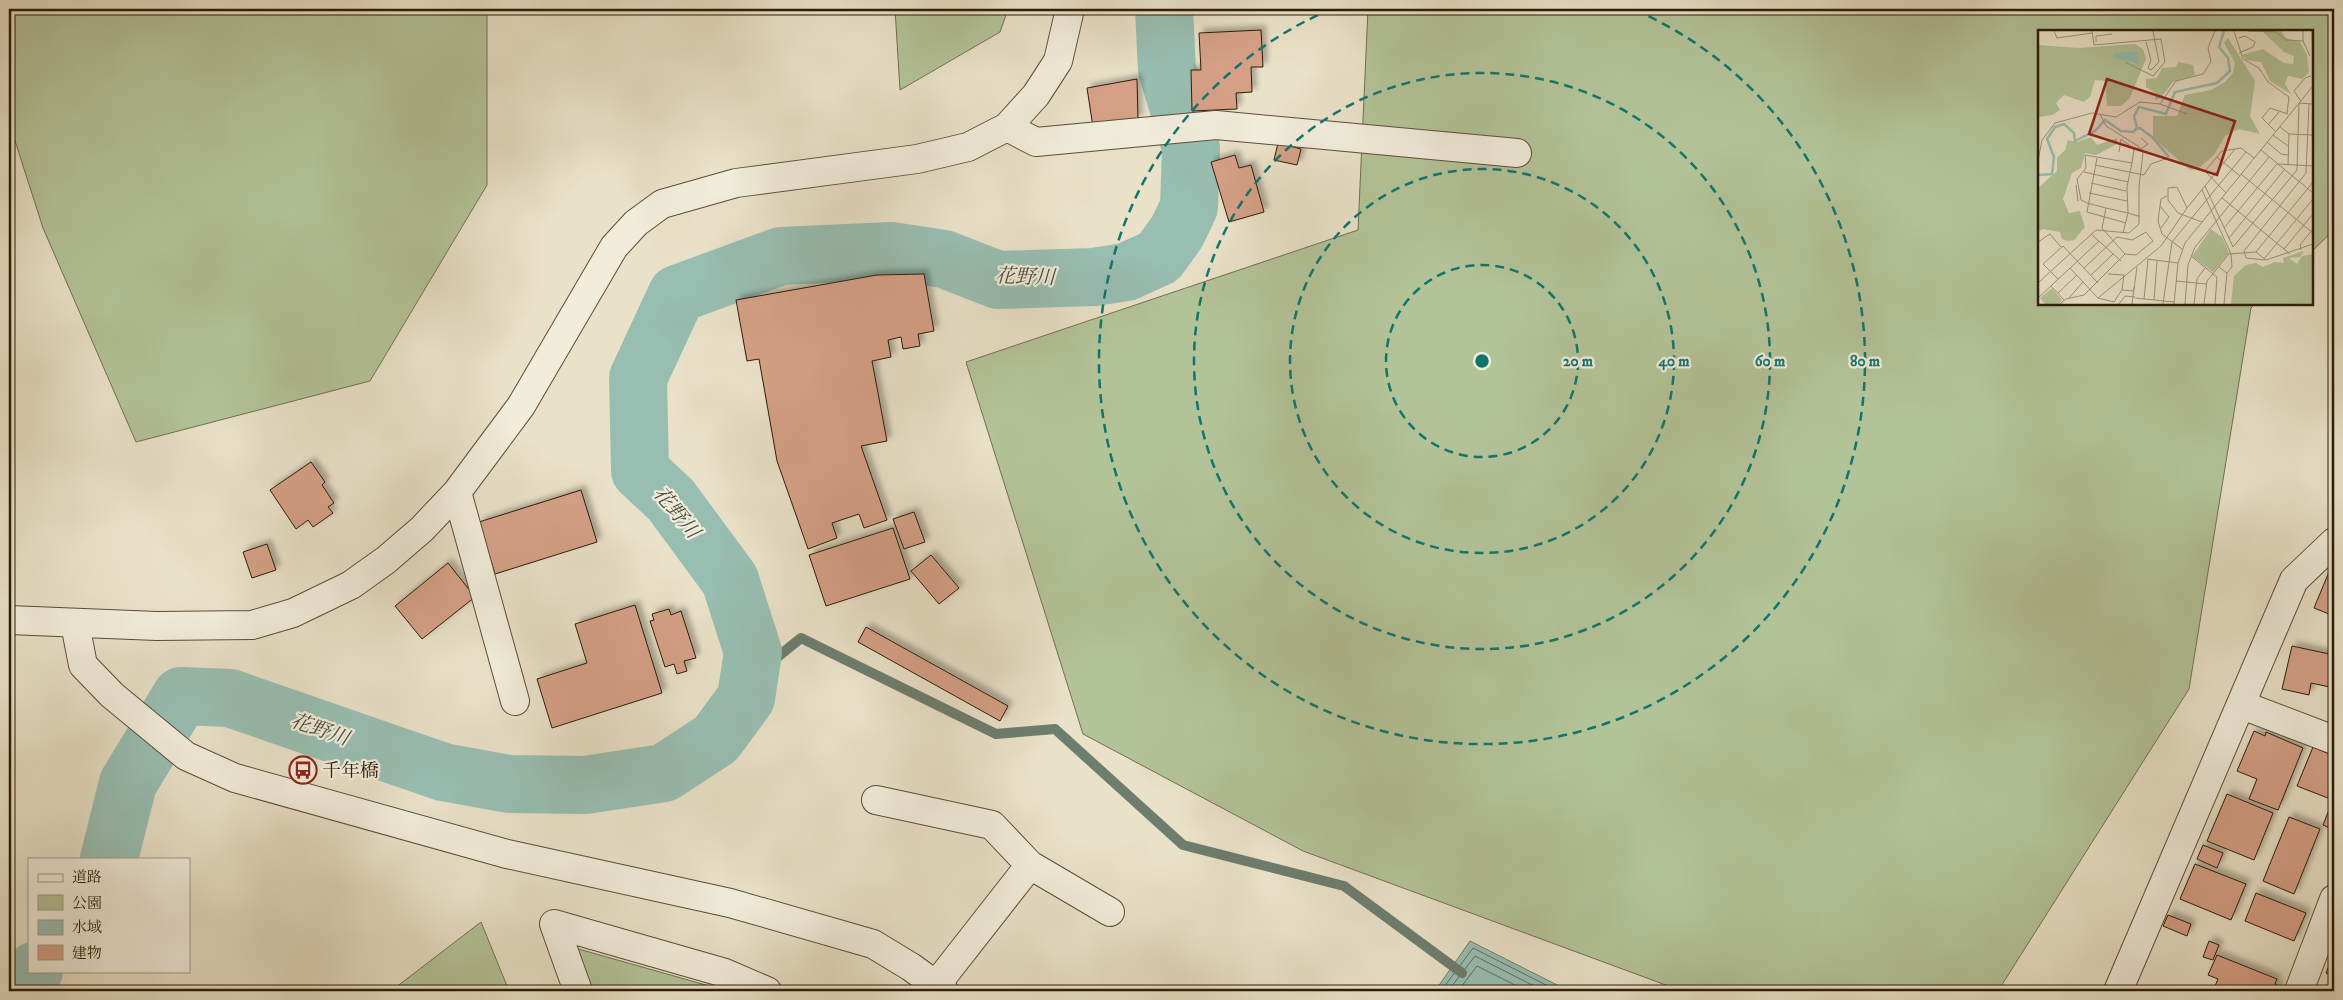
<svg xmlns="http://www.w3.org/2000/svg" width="2343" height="1000" viewBox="0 0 2343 1000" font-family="'IM FELL DW Pica','Noto Serif JP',serif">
  <defs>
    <filter id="shadow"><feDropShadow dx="4.5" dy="-4.5" stdDeviation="2.5" flood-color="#0004"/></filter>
  </defs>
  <rect width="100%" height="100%" fill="#e9e1c8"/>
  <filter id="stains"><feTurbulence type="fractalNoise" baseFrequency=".004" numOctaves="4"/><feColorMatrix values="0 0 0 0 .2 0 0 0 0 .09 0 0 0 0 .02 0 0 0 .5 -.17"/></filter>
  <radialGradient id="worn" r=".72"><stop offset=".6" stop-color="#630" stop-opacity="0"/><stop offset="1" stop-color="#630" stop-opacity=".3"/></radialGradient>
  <!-- green -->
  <path fill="#b3c398" stroke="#707050" d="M 9,9 L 487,9 L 487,185 L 370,381 L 136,442 L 43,228 L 9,122 Z
    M 895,9 L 1008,9 L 1000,32 L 900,90 Z
    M 1368,9 L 2334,9 L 2334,230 L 2312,251 L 2312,31 L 2039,31 L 2039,304 L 2255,304 L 2251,308 L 2189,689 L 1998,991 L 1682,991 L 1303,851 L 1083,734 L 966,362 L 1358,230 Z
    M 481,922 L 509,991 L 390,991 L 391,991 Z
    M 575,948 L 727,991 L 581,991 Z"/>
  <!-- water -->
  <path fill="#98beb2" stroke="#6d7d6e" d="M 1470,941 L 1569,991 L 1435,991 Z"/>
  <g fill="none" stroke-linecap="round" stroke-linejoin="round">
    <!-- shore -->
    <path stroke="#626d5d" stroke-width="1" d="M 1441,991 L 1473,948 L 1558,991
      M 1448,991 L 1475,956 L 1544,991
      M 1458,991 L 1477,966 L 1527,991"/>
    <!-- stream -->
    <path stroke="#6d7d6e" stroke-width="10" d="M 749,680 L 801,638 L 996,734 L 1055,729 L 1183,845 L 1344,886 L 1462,973"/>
    <!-- river -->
    <path stroke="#98beb2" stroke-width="58" d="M 109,859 L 128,783 L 181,696 L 230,698 L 443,772 L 509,784 L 585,785 L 664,773 L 716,739 L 746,698 L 753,652 L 730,580 L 671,500 L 640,471 L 638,378 L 677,294 L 781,256 L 891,251 L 944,259 L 998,280 L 1094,277 L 1126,272 L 1159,257 L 1177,232 L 1189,207 L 1191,148 L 1167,70 L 1164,9
      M 17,991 L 34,971"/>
  </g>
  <!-- building -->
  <path fill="#d5a086" stroke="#2c1c08" filter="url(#shadow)" d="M 1261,30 L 1263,67 L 1251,67 L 1252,92 L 1236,93 L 1237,109 L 1192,111 L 1191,70 L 1201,70 L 1199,33 Z
    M 1137,79 L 1138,119 L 1093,127 L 1087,88 Z
    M 1278,143 L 1301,149 L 1297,165 L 1274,160 Z
    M 1235,155 L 1239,168 L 1251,165 L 1264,212 L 1229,222 L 1211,162 Z
    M 924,274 L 934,331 L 918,334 L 920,346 L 903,349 L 901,337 L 888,340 L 891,357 L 872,361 L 887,441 L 861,446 L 887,520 L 864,528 L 859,514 L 832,523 L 837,538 L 808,549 L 777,461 L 759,359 L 747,361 L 736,300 L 877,275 Z
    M 311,462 L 325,482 L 322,485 L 334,503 L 328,507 L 333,513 L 313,527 L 308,520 L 296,529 L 270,490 Z
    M 581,490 L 597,542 L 495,574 L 479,522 Z
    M 914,512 L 925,542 L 904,549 L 893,519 Z
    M 893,528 L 910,579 L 826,606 L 809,555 Z
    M 267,544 L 276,570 L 252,578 L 243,552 Z
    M 931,555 L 959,588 L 939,604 L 911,571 Z
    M 448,563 L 475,597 L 422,639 L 395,606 Z
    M 2329,572 L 2334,574 L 2334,616 L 2314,608 Z
    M 635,605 L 662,693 L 552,728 L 537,679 L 587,663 L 575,624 Z
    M 669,609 L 671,615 L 681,611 L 696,658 L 684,661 L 687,671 L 677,674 L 674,664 L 665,667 L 650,621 L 654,620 L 652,614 Z
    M 866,627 L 1008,706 L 1000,721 L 858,642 Z
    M 2292,646 L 2334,655 L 2334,688 L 2311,683 L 2309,695 L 2282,689 Z
    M 2254,731 L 2265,736 L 2266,732 L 2303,748 L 2278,810 L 2249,799 L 2257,779 L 2237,771 Z
    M 2313,747 L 2334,756 L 2334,830 L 2323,825 L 2333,800 L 2297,786 Z
    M 2227,794 L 2273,813 L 2254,860 L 2207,841 Z
    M 2289,817 L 2320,829 L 2294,894 L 2263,881 Z
    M 2203,845 L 2223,853 L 2217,868 L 2197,859 Z
    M 2195,864 L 2246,884 L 2231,920 L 2180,899 Z
    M 2256,893 L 2306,913 L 2294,941 L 2245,921 Z
    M 2168,915 L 2191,924 L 2187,936 L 2163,926 Z
    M 2209,941 L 2219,945 L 2213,960 L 2203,957 Z
    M 2334,953 L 2334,977 L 2326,973 Z
    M 2217,955 L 2277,979 L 2275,984 L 2280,987 L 2278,991 L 2213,991 L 2218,979 L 2208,975 Z"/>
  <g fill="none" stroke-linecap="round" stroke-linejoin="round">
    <!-- minor casing -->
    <g stroke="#5b4d38" stroke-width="30">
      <path id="minor" d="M 1007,127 L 1036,142 L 1216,125 L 1517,153
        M 457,492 L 515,701
        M 9,620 L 157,626 L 252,625 L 293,613 L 351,585 L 386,560 L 422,529 L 457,492 L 521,406 L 614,247 L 636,223 L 662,204 L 736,183 L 917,159 L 968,147 L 1007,127 L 1036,95 L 1058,61 L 1070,9
        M 75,624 L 83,665 L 112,695 L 186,756 L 235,778 L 507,854 L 730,903 L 873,944 L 911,967 L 944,991
        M 2242,705 L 2334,740
        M 876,800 L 992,825 L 1030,865 L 936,985
        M 1030,865 L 1110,912
        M 578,991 L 554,924 L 725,973 L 767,991
        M 2118,991 L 2294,580 L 2334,542
        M 2299,991 L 2334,899"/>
    </g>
    <!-- minor -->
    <use href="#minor" stroke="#f1ecdb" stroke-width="28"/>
  </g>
  <!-- distance rings -->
  <g fill="none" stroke="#0f766e" stroke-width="2.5" stroke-dasharray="9 6">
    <circle cx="1482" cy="361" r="96"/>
    <circle cx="1482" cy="361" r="192"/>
    <circle cx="1482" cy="361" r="288"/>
    <path d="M1635 10A383 383 0 1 1 1329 10"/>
  </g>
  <!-- icons -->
  <defs>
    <g id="bus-ring" transform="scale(1.4375)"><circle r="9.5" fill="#f1ecdb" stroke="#8f2418" stroke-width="1.5"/><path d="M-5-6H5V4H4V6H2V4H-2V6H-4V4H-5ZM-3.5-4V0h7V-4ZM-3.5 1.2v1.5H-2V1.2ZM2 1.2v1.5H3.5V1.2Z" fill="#8f2418"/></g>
  </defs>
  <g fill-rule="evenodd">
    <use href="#bus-ring" x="303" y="770"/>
  </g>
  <g text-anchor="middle" stroke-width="4.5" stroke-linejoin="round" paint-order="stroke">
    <!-- poi labels -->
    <g font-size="19" fill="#2c1c08" stroke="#f1ecdb" text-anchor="start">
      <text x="322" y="777">千年橋</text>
    </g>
    <!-- water labels -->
    <g font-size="20" font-style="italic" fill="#4c4d3b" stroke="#f1ecdb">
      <text transform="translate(1025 276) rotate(2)" y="7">花野川</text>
      <text transform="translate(677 512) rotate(50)" y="7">花野川</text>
      <text transform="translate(320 729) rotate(19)" y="7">花野川</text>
    </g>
  </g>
  <!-- overview -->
  <g transform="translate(2038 30)">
    <rect width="275" height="275" fill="#e9e1c8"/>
    <path d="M 224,1 L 243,1 L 248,8 L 262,12 L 269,25 L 271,42 L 264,49 L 250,46 L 247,54 L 253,64 L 232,51 L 223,32 L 208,30 L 204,25 L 225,19 L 246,33 L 255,34 L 256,26 L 246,22 ZM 190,8 L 217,51 L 212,86 L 222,104 L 201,99 L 187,106 L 176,125 L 160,139 L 152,140 L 115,108 L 115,86 L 139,86 L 147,65 L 173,60 L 187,52 L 195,43 L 197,33 L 186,13 ZM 97,14 L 105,19 L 108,29 L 92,68 L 83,76 L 69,76 L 67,51 L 57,50 L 52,67 L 46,72 L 26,65 L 18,73 L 22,80 L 14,85 L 0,87 L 0,15 L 41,18 ZM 140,32 L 155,35 L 157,45 L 135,52 L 123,68 L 117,70 L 118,64 L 108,57 L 108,49 L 119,48 L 124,38 L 138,37 ZM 53,107 L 59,115 L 79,108 L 79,114 L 58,125 L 47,123 L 43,138 L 34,143 L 25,169 L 31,183 L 42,181 L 47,197 L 36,210 L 30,211 L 24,209 L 22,202 L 5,199 L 0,202 L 0,158 L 19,141 L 19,128 L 27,120 L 30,110 L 40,112 ZM 173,199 L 184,207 L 191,223 L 175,242 L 154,226 ZM 266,221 L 262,227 L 251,228 L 259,234 L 264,226 L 275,224 L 275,274 L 193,274 L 196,246 L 208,235 L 218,233 L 225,237 L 237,232 L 246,233 L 245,228 ZM 14,258 L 24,270 L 21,274 L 7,274 L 2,268 Z" fill="#b3c398"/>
    <path d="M 99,22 L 101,34 L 76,28 L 76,23 Z" fill="#98beb2"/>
    <path fill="none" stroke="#98beb2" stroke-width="2.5" d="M 98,99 L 102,98 L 114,107 L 131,127M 0,145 L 14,144 L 16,127 L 9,109 L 17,97 L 26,94 L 36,103 L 37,111 L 57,101 L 67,90 L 83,101 L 95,102 L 99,98 L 96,86 L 101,77 L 128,84 L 137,62 L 179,53 L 192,41 L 190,28 L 181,17 L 186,1"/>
    <path fill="none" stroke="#9d927b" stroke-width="1" d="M 16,1 L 19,8 L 54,3M 54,1 L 56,15 L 123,9 L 127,32 L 115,46 L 87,32M 196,1 L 205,29 L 221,38 L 230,52 L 251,67 L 249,83M 210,1 L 238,2 L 248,10 L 265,11M 265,1 L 265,11 L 272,26M 274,1 L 275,46M 201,8 L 207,6 L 217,12 L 215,17 L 201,23M 58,12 L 58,6 L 74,4M 108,12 L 113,30 L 110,38 L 113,40 L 121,32 L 115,1M 263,71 L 256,61 L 267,48 L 273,46M 122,74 L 149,84M 230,95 L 241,82M 242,97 L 251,104 L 275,105M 238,102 L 224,88 L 232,78 L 250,84M 235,105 L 250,116M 103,108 L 110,114 L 103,119M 229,112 L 243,124 L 250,125M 223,120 L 275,163M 81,122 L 83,109 L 96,119 L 94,133M 179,127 L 202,146M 59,128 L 49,182 L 88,193M 0,131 L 4,110 L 17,93 L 54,83 L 78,87 L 102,72 L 122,74 L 138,51 L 165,44 L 173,32 L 170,18 L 177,1M 240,134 L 275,136M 57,135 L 106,145 L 113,134 L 127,129M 250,135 L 251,104M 46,142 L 90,152M 203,144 L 275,203M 53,153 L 88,161M 38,155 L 40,171M 167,156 L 195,217M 164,160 L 193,224 L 194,237 L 189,243M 51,163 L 89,171M 188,163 L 167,141 L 184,121 L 197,119M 129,166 L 123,169 L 122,176 L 120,191 L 124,204 L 144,219M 184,168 L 252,224M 122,176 L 131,187 L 123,198M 68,178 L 64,198 L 87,224M 149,178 L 139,157 L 130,158 L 130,170 L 140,183 L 164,192M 186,198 L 239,134M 85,203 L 90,183 L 89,157 L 94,133 L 47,125 L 48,138 L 39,149 L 43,170 L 49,173 L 68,178 L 90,183 L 100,186 L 102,186M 53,204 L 83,231M 191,208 L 246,140M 0,212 L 12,204 L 23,217M 195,217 L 259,140 L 261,73 L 275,74M 246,219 L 275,184M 263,220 L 262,215 L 275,199M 218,222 L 275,152M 153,226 L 179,247 L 177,274M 109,229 L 140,233M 226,229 L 275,169M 227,230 L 208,228 L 206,221 L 268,143 L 271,74M 181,237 L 189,243 L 186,274M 32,238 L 60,268 L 76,272 L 84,260 L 86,245M 46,238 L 79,207 L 94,210 L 108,202 L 115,211 L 98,225 L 87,224M 70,244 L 86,245M 53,245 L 75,224M 20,249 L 5,234 L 25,216 L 60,253M 138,251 L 168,254M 0,253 L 58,200 L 91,203 L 101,194 L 101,157 L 105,123 L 100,116 L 68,96 L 62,84M 13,256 L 26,270M 84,260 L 95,261 L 96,257M 20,263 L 39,245M 0,268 L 61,211M 60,268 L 123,216 L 149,178 L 197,119 L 203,118 L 216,128M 97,268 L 136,272M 30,269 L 45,252M 106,269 L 110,230M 116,270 L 119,231M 22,274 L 28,269 L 46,265 L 87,224M 81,274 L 87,266 L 97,267M 94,274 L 99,237M 125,274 L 134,212 L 208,122M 136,274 L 140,233 L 147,213 L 275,56M 147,274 L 150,235 L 157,217 L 231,127M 156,274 L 159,249 L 167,238M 166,274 L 169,251 L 191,224 L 218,222 L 228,230 L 275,214"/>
    <path fill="#8f2418" fill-opacity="0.15" stroke="#8f2418" stroke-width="2.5" d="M 69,49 L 197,91 L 179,145 L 51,104 Z"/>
    <rect width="275" height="275" fill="none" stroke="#2c1c08" stroke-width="2.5"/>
  </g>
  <circle cx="1482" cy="361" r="8" fill="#0f766e" stroke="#f1ecdb" stroke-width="2.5"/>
  <g font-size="15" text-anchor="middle" font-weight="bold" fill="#0f766e" stroke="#f1ecdb" stroke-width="4.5" stroke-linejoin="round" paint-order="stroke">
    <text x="1578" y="366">20 m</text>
    <text x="1674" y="366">40 m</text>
    <text x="1770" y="366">60 m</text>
    <text x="1865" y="366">80 m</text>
  </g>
  <!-- margin -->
  <rect width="2343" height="1000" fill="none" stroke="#e9e1c8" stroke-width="30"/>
  <rect x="10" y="10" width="2323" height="980" fill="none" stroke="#2c1c08" stroke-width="2.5"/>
  <rect x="15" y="15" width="2313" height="970" fill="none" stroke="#2c1c08"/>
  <!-- legend -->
  <rect x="28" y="858" width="162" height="115" fill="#f1ecdb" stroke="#a29987"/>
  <rect x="38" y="874" width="25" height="8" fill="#f1ecdb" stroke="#a29987"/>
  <text x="72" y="882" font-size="15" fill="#2c1c08">道路</text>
  <rect x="38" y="895" width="25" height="15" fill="#b3c398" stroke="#a29987"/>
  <text x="72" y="908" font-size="15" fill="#2c1c08">公園</text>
  <rect x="38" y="920" width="25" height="15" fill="#98beb2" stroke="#a29987"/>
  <text x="72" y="932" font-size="15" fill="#2c1c08">水域</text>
  <rect x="38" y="945" width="25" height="15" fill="#d5a086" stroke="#a29987"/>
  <text x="72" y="958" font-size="15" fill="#2c1c08">建物</text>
  <rect width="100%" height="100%" filter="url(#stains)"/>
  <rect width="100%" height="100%" fill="url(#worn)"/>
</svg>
